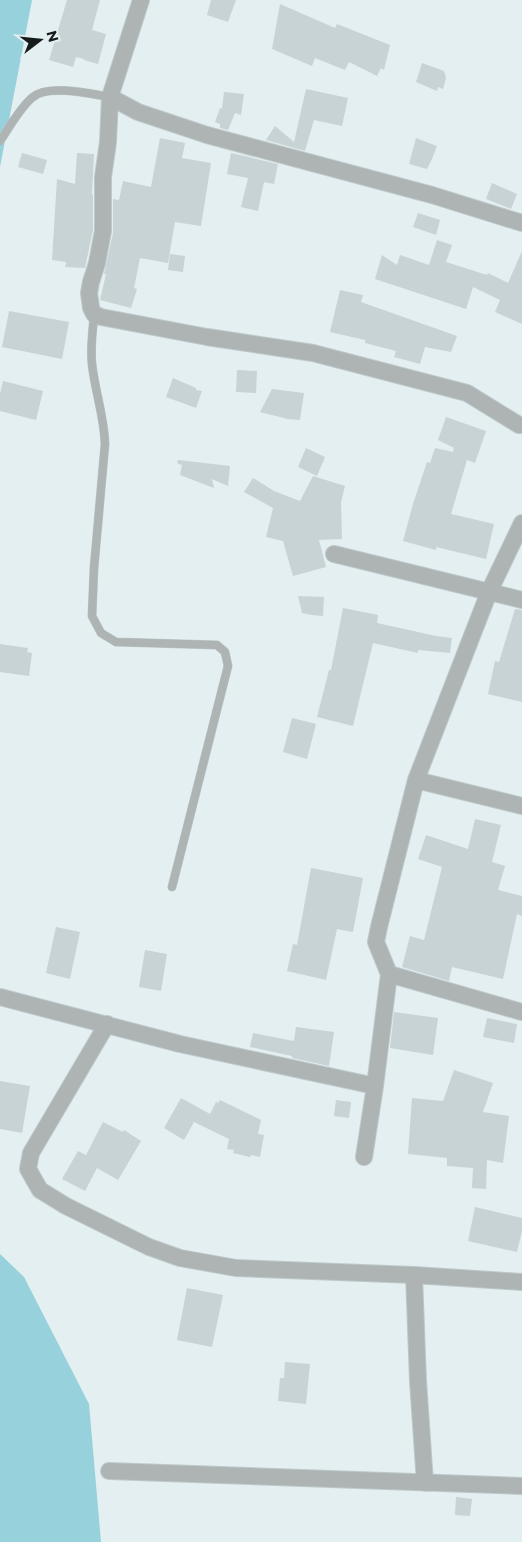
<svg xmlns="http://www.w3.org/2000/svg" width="522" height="1542" viewBox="0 0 522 1542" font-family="Montserrat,sans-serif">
  <rect width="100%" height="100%" fill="#e3eff1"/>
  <!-- green -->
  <path fill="#97d1db" d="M 0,0 L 32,0 L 0,167 Z
    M 0,1254 L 24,1277 L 89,1404 L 101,1542 L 0,1542 Z"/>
  <!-- building -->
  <path fill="#c7d3d5" d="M 67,0 L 100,0 L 92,30 L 106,34 L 98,64 L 84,60 L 84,59 L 76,57 L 73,67 L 49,60 Z
    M 211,0 L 236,0 L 228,22 L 207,15 Z
    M 280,4 L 335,28 L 337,24 L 390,45 L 384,70 L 381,68 L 377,76 L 349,62 L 345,70 L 315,58 L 312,66 L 272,49 Z
    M 422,63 L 444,71 L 446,78 L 443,89 L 438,87 L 437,91 L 416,82 Z
    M 306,89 L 348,98 L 342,126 L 314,120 L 305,151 L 266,140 L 275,126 L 294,142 Z
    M 224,92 L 244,94 L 241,115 L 235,113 L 228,130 L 220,128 L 220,124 L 215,122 L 220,108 L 222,109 Z
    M 160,138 L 185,143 L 182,158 L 211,163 L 201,226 L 175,222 L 168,263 L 140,258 L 134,288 L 137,289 L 131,308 L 100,300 L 106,274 L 104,274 L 113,233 L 113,199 L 119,200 L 123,181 L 151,187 Z
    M 416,138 L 437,146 L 432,159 L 427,169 L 409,164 Z
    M 22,153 L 47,160 L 43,174 L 18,167 Z
    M 77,153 L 94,154 L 92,195 L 93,195 L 93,230 L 85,268 L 65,267 L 66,262 L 52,260 L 57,179 L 75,184 Z
    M 231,153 L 278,164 L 274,184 L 264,182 L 258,211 L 241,207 L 248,178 L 227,174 Z
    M 492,183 L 517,194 L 511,209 L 486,199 Z
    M 418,213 L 440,220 L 436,235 L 413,227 Z
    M 437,240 L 452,245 L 446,262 L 487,275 L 488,273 L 508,283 L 522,251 L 522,324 L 495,312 L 500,300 L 473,287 L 466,309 L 375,279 L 382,255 L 397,265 L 400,255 L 429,265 Z
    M 170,254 L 185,256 L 183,272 L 168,270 Z
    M 340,290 L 363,295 L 361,302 L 457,336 L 451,352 L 425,347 L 420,364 L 394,357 L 396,351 L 365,343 L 365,340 L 330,332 Z
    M 9,311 L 69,322 L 62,359 L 2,347 Z
    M 237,370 L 257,371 L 256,393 L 236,392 Z
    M 173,378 L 196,388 L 196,390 L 202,391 L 196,408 L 166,397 Z
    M 3,381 L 43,391 L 36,420 L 0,411 L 0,394 Z
    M 272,389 L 304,393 L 300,420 L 288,419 L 260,412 Z
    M 446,417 L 486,431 L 475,463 L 467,460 L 451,514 L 494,524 L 486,559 L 436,547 L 436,550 L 403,541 L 413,504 L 427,462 L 430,463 L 435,448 L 453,452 L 454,448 L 438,440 Z
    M 306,448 L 325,457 L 317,476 L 298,467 Z
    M 178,460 L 230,466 L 228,486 L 212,479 L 214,488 L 180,475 L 182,465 L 177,463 Z
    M 313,476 L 345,486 L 341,502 L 342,539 L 319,540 L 326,567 L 293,576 L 283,541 L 266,537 L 273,508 L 244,492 L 253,478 L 274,491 L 300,501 Z
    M 298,596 L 324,597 L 323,616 L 312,615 L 302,613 Z
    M 343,608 L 378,615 L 377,623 L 436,636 L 452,638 L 450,653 L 418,650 L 418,653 L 373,643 L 353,726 L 317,717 L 329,670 L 331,670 Z
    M 515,609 L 522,610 L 522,702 L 488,694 L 495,661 L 499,662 Z
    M 0,644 L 28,648 L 27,652 L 32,653 L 29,676 L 0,672 Z
    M 292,718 L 316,724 L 307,759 L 283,752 Z
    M 475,819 L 501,825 L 492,862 L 505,866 L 498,890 L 522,896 L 522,916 L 517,914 L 503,979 L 452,967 L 449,981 L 402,967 L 410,936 L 424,940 L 442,867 L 418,859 L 426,835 L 468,849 Z
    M 311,868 L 363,878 L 353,932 L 337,929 L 326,980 L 287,971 L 293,944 L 297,945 Z
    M 56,927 L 80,932 L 70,979 L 46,973 Z
    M 145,950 L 167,954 L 161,991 L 139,987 Z
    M 394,1012 L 438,1018 L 433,1055 L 390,1048 Z
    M 487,1018 L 517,1024 L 514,1043 L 483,1037 Z
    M 296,1027 L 334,1032 L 329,1066 L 292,1058 L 292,1056 L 250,1047 L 253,1033 L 294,1041 Z
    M 454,1070 L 493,1083 L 483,1112 L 509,1116 L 503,1163 L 487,1160 L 486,1189 L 472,1188 L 473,1168 L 447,1166 L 447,1158 L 408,1154 L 412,1098 L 443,1101 Z
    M 0,1081 L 30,1086 L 22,1133 L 0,1129 Z
    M 181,1098 L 210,1114 L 216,1102 L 218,1103 L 220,1100 L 261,1120 L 258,1134 L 264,1135 L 260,1157 L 251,1155 L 250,1157 L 233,1153 L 234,1150 L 227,1149 L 229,1139 L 194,1122 L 184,1140 L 164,1128 Z
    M 336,1100 L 351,1102 L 349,1118 L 334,1116 Z
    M 103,1122 L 123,1132 L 124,1130 L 141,1141 L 118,1180 L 97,1168 L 85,1191 L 62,1179 L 78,1151 L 86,1155 Z
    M 475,1207 L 522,1218 L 522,1231 L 517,1252 L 468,1241 Z
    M 187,1288 L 223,1295 L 212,1347 L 177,1340 Z
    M 285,1362 L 310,1364 L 306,1404 L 278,1401 L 280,1378 L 284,1378 Z
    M 456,1497 L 472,1499 L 470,1516 L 455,1515 Z"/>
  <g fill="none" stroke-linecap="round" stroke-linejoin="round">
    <!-- service casing -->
    <g stroke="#bec9ca" stroke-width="9">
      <path id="service" d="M 0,141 C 9,128 21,106 33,97 C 48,84 91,94 110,97
        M 94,314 C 93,331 90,347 92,364 C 95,392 104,415 105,444 L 94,568 L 92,616 L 101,633 L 116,642 L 217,645 L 225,652 L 228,666 L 172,887"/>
    </g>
    <!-- minor casing -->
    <g stroke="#bec9ca" stroke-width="18">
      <path id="minor" d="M 141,0 L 110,97 L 138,112 L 207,135 L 432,195 L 522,223
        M 110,97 L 108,142 L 103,177 L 103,231 L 97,263 L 91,282 L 89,293 L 91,308 L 94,314 L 101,317 L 207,337 L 313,353 L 467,393 L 519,425 L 522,425
        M 522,523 L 489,592 L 416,780 L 379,927 L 376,942 L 389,974 L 522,1012
        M 334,554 L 522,600
        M 416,780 L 522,806
        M 0,997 L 180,1044 L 375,1086
        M 107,1024 L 31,1153 L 28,1169 L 40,1190 L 66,1206 L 149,1247 L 180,1258 L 236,1268 L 414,1275 L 522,1282
        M 364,1157 L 375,1086 L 389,974
        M 414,1275 L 418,1381 L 425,1483
        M 109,1471 L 522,1486"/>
    </g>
    <!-- service -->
    <use href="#service" stroke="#aeb3b4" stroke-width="8"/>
    <!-- minor -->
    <use href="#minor" stroke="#aeb3b4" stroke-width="16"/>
  </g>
  <!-- north arrow -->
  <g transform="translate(40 40) rotate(74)" stroke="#e3eff1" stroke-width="4" paint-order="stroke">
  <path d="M0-4L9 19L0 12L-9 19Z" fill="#151a1a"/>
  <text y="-8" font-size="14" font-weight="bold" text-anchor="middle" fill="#151a1a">N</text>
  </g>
</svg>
